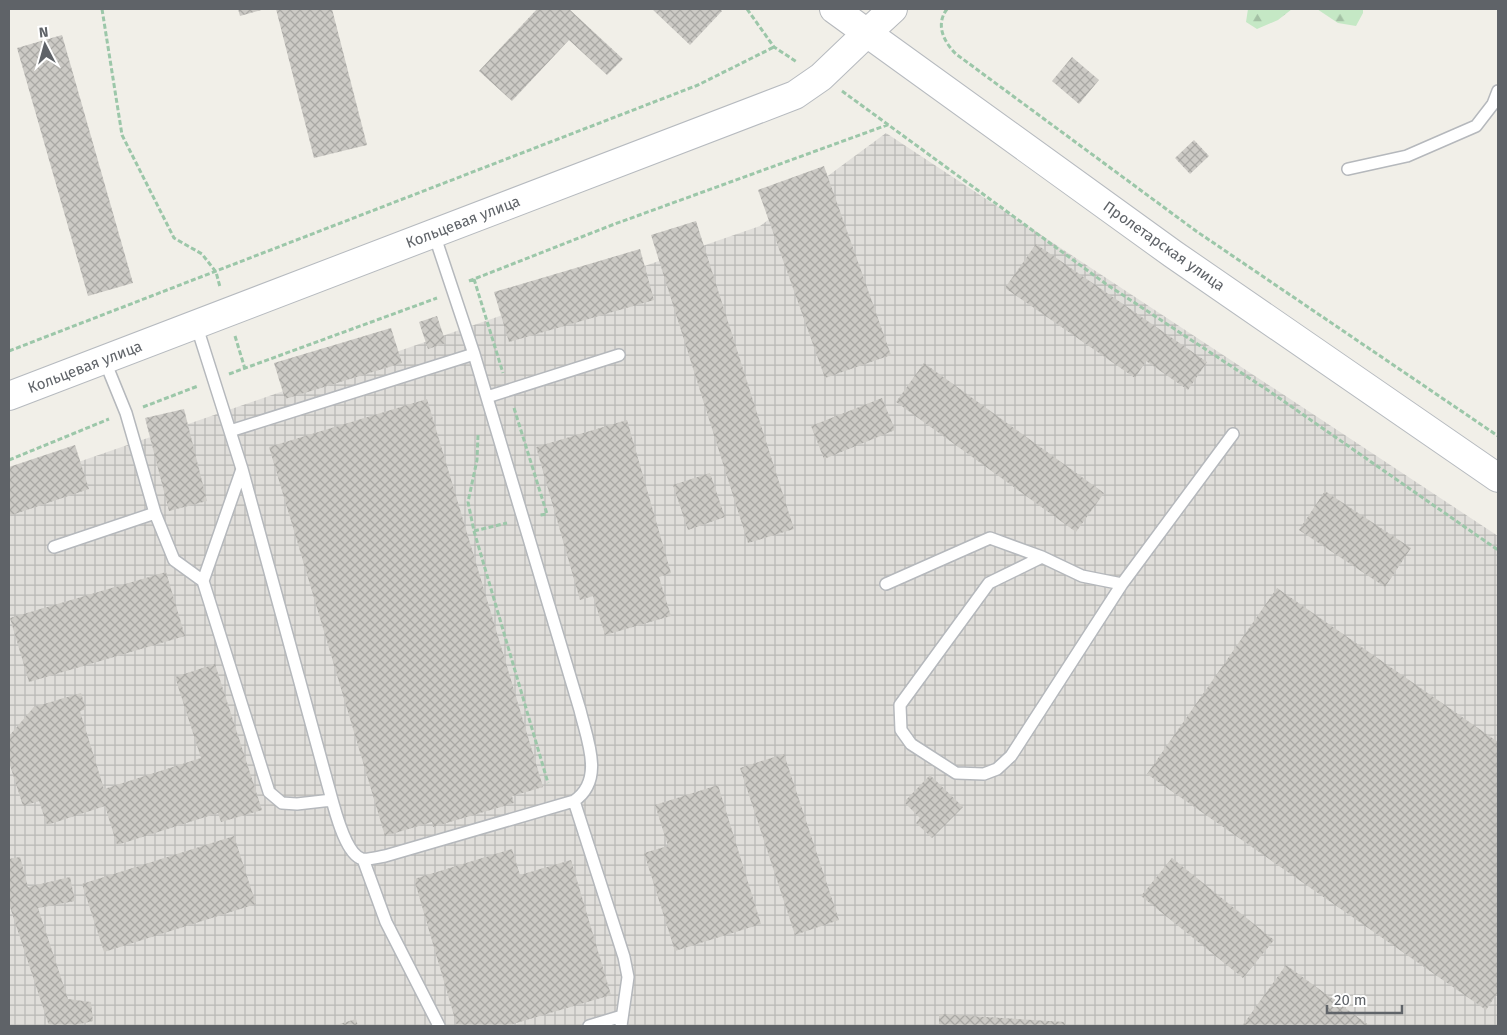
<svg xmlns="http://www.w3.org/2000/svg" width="1507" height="1035" viewBox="0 0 1507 1035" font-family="'Fira Sans',sans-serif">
  <defs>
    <pattern id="industrial-grid" width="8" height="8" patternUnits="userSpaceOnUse" patternTransform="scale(1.25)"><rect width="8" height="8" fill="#e0deda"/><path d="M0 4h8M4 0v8" fill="none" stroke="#b9b8b5"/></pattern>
    <pattern id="forest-firs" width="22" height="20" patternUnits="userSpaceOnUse" patternTransform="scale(1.25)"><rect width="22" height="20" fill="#c5e8c5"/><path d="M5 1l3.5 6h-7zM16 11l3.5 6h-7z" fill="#a3c0a4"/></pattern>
    <pattern id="building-cross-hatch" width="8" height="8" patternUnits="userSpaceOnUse" patternTransform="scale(1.25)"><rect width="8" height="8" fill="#cccac5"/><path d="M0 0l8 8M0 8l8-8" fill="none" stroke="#a9a8a4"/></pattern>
  </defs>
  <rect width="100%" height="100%" fill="#f1efe8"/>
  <!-- industrial -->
  <path fill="url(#industrial-grid)" d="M 886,133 L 1498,536 L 1498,1026 L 9,1026 L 9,486 L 760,226 Z"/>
  <!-- forest -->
  <path fill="url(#forest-firs)" d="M 1248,9 L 1292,9 L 1278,20 L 1257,29 L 1246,22 Z
    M 1317,9 L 1363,9 L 1363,13 L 1356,26 L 1338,23 Z"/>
  <!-- building -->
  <path fill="url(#building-cross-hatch)" d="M 238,9 L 265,9 L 240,16 Z
    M 276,9 L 332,9 L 367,145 L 314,158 Z
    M 537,9 L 569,9 L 623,59 L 607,75 L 569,40 L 512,101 L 479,71 Z
    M 652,9 L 720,9 L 722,11 L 690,45 Z
    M 62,35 L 133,283 L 88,296 L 17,48 Z
    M 1072,57 L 1099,80 L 1079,104 L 1052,81 Z
    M 1194,140 L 1209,156 L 1190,174 L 1175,158 Z
    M 824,166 L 891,355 L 825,378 L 758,190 Z
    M 696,221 L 794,529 L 748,543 L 651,235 Z
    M 1036,244 L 1207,362 L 1188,390 L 1146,361 L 1135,378 L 1005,288 Z
    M 640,249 L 654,300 L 509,342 L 494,292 Z
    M 437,316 L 446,343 L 428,349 L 419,322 Z
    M 391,328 L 402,363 L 285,399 L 274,363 Z
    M 924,363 L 1104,493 L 1076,532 L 896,402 Z
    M 882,398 L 895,430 L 824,459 L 811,426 Z
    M 427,399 L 543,787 L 512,796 L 514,803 L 433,827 L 432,822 L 385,836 L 269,447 Z
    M 184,409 L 207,501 L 169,511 L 145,418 Z
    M 627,420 L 671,573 L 659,577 L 671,616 L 605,635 L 593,596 L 580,600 L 536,447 Z
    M 75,445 L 89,489 L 9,516 L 9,467 Z
    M 710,473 L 725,517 L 688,530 L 673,485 Z
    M 1325,491 L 1411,548 L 1385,587 L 1299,530 Z
    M 166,572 L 185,636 L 29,682 L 10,618 Z
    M 1277,588 L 1498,742 L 1498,992 L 1486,1010 L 1147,774 Z
    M 215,664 L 262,810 L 221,822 L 218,813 L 117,845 L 105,806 L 47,825 L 39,801 L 23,806 L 9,762 L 9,736 L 34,707 L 81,693 L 86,709 L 80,711 L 104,789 L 201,758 L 175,677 Z
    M 784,754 L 839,920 L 795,935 L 740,768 Z
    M 930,775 L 963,807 L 932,838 L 916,823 L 920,818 L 904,802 Z
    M 718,785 L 761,924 L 675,951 L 644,853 L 668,846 L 655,805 Z
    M 234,836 L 256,904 L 104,952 L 82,884 Z
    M 512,849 L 520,875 L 571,860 L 611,995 L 506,1026 L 457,1026 L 414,879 Z
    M 20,857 L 28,887 L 70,877 L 75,901 L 38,908 L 68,999 L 91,1002 L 93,1021 L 72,1026 L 49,1026 L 9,904 L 9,859 Z
    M 1172,858 L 1274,940 L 1243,978 L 1141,896 Z
    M 1286,965 L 1370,1026 L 1242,1026 Z
    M 939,1014 L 1065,1022 L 1065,1026 L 939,1026 Z
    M 356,1019 L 358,1026 L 333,1026 Z"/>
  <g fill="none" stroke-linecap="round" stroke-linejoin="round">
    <!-- service casing -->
    <g stroke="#b5b8bc" stroke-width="14">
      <path id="service" d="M 1348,169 L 1407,156 L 1476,126 L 1493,104 L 1498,91
        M 196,324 L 242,469 L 332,800 C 336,814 346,854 362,859 C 368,860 378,857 385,856 L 574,801 C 605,780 587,740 580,710 L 474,354 L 434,234
        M 104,359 L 126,413 L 155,513 L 174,560 L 203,581
        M 487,397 L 619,355
        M 230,431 L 474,354
        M 242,469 L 203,581 L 269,792 L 282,803 L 297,804 L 332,800
        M 54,547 L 155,513
        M 886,584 L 990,538 L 1042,557
        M 1122,584 L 1082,576 L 1042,557 L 989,583 L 900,705 L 901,730 L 911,744 L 956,773 L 984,774 L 997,769 L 1011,756 L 1122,584 L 1233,434
        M 574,801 L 624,957 L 628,977 L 621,1026
        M 363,859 L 386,922 L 439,1026
        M 589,1026 L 622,1016"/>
    </g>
    <!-- tertiary casing -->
    <g stroke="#b5b8bc" stroke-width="30">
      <path id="tertiary" d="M 834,9 L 867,33 L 893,9"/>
    </g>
    <!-- secondary casing -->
    <g stroke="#b6babf" stroke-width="30">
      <path id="secondary" d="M 9,396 L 795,95 L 821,77 L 867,33 L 1173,254 L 1498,478"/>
    </g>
    <!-- path -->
    <path stroke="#9cc7a9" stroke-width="3" stroke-dasharray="5 2.5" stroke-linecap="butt" d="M 102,9 L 122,135 L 174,238 L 202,254 L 216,272 L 220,287
      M 747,9 L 774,47 L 797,62
      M 947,9 C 935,25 944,42 956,54 L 1196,231 L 1498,436
      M 842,91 L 1106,284 L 1269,391 L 1498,550
      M 474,279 L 503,373
      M 469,281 L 612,225 L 890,124
      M 235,336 L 245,369
      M 9,351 L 698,85 L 774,47
      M 229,374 L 437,298
      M 143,407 L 198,386
      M 514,408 L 547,514 L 540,515
      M 478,435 L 477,460 L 468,502 L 474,531 L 548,783
      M 9,460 L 109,419
      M 474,531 L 507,523"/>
    <!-- service -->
    <use href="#service" stroke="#fff" stroke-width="11"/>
    <!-- tertiary -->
    <use href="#tertiary" stroke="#fff" stroke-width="28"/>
    <!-- secondary -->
    <use href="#secondary" stroke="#fff" stroke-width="28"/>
  </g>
  <g text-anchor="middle" stroke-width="4.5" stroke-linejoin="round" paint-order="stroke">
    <!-- street labels -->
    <g font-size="15" fill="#5f6368" stroke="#fff">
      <text transform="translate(463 222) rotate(-21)" y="5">Кольцевая улица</text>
      <text transform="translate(1164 246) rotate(35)" y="5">Пролетарская улица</text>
      <text transform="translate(85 367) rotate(-21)" y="5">Кольцевая улица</text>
    </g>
  </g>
  <!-- border -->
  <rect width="1507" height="1035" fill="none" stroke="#5f6368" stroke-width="20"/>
  <!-- north arrow -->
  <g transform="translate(45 45) rotate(354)" stroke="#ffffff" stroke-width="4" paint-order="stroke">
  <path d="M0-4L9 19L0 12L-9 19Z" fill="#5f6368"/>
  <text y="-8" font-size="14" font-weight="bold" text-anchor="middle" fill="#5f6368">N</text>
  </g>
  <!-- scale -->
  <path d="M1327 1005v8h75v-8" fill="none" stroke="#5f6368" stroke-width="2.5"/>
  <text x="1334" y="1005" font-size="15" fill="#5f6368" stroke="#ffffff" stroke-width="4" paint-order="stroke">20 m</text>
</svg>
